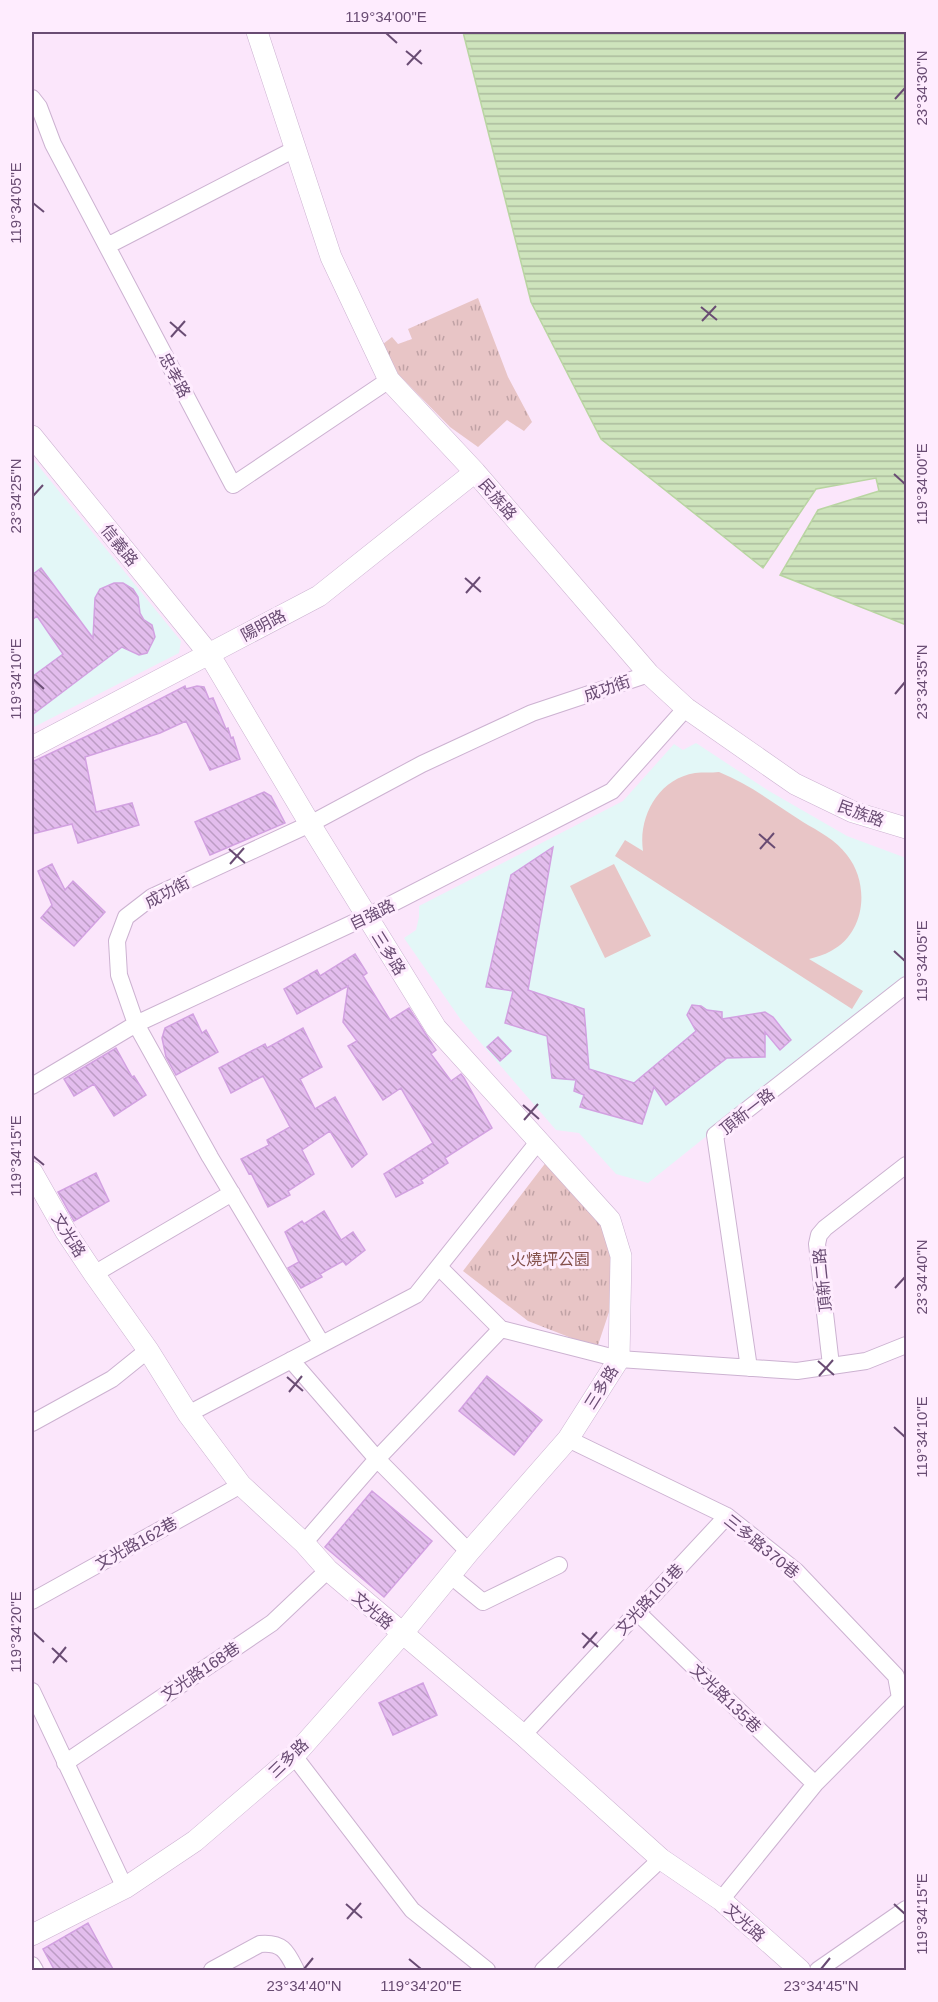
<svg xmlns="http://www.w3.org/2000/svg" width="938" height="2002" viewBox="0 0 938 2002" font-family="Helvetica,'Noto Sans TC',sans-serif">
  <defs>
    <pattern id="grass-tufts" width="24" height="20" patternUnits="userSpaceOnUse" patternTransform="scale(1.5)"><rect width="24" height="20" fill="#e8c5c6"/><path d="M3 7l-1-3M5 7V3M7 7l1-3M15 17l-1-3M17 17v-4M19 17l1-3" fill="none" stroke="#c0a2a5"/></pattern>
    <pattern id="water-rules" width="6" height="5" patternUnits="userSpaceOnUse" patternTransform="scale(1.5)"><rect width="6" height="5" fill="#cee4bc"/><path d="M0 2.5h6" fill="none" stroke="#abbb9d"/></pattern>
    <pattern id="building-back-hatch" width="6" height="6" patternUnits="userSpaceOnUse" patternTransform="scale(1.5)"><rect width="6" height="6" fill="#e3bded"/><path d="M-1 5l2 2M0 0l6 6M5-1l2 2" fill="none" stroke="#bc9cc4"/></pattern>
  </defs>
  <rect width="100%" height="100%" fill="#fbe6fb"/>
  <!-- education -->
  <path fill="#e3f7f7" d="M 32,458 L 181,641 L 179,653 L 32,728 Z
    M 696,743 L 769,791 L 847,836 L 906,858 L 906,976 L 648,1183 L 616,1174 L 579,1133 L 556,1130 L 461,1020 L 404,938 L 416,930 L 419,917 L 419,906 L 623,801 L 674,744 L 683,750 Z"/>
  <!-- grass -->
  <path fill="url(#grass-tufts)" d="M 478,298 L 508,377 L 532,422 L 524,431 L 507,420 L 478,447 L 450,427 L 398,374 L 383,344 L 392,337 L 398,344 L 412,339 L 408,329 Z
    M 547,1161 L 592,1210 L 616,1251 L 610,1309 L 597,1348 L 528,1321 L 463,1271 Z"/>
  <!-- garden -->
  <path fill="#e8c5c6" d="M 719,772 C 749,784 775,804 803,822 C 818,831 836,840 847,855 C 870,884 866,933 831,951 C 824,955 816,957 809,959 L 863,991 L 852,1009 L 615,856 L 625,840 L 643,851 C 638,817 658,779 695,773 C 703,772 711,773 719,772 Z
    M 614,864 L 651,936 L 605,958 L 570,886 Z"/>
  <!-- water -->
  <path fill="url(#water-rules)" stroke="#b9d5a2" stroke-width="1.5" d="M 463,32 L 906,32 L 906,625 L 780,575 L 818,510 L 879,491 L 876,478 L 816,489 L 763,568 L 601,439 L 531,302 Z"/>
  <!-- building -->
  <path fill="url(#building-back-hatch)" stroke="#d2a1e1" stroke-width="1.5" d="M 41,568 L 93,638 L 95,598 L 100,589 L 114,583 L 123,583 L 133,589 L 138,597 L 140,613 L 144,620 L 152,625 L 155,637 L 147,653 L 139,655 L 122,647 L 32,715 L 32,677 L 63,654 L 37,616 L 32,620 L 32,575 Z
    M 185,686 L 186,689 L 197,686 L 204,687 L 209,699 L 213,698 L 226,729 L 228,728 L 231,738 L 233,737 L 240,759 L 210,770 L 186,721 L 160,733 L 85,757 L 96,812 L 132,803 L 139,825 L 78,843 L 72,824 L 32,834 L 32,762 L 102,729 Z
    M 264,792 L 271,796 L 285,823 L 210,855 L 195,822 Z
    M 553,847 L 528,990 L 584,1009 L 589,1069 L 634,1083 L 696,1031 L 687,1015 L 692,1005 L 701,1006 L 707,1010 L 722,1012 L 722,1019 L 765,1012 L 773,1017 L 791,1040 L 780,1050 L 765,1032 L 765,1057 L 727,1058 L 666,1105 L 654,1087 L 642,1124 L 580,1107 L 584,1095 L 574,1091 L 576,1080 L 552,1078 L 547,1036 L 505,1023 L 513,991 L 486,987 L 511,875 Z
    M 52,864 L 65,890 L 73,881 L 105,912 L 74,946 L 41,918 L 52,905 L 38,871 Z
    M 355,954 L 367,973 L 363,976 L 390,1020 L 409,1008 L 436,1050 L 431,1054 L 451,1081 L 461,1074 L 464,1078 L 492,1128 L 445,1158 L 448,1163 L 421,1180 L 423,1183 L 396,1197 L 384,1174 L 433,1143 L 401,1088 L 383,1100 L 348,1046 L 357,1041 L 343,1022 L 348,986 L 297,1014 L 284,989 L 317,970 L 320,976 Z
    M 193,1014 L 202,1033 L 206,1030 L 218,1052 L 176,1075 L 166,1057 L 162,1038 L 165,1028 Z
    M 303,1028 L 322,1067 L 300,1079 L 315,1109 L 335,1097 L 367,1154 L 352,1167 L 330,1131 L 302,1150 L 314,1174 L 288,1191 L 290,1195 L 268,1207 L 251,1173 L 249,1174 L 241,1159 L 269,1145 L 267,1140 L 290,1127 L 263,1076 L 231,1093 L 219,1068 L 265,1044 L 267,1048 Z
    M 498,1037 L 511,1051 L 500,1061 L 487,1047 Z
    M 116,1048 L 132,1077 L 134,1076 L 146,1095 L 114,1116 L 94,1084 L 74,1096 L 64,1079 Z
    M 96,1173 L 109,1201 L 74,1221 L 58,1192 Z
    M 324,1211 L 341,1240 L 353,1232 L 365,1250 L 346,1265 L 343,1261 L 320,1274 L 322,1277 L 301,1288 L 288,1268 L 299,1262 L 285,1232 L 302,1221 L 304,1224 Z
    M 487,1376 L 542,1420 L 514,1455 L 459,1411 Z
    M 372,1491 L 432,1541 L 384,1597 L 325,1547 Z
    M 423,1683 L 437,1715 L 393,1735 L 379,1703 Z
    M 88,1923 L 114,1971 L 55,1971 L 43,1949 Z"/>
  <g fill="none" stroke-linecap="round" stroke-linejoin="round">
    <!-- minor casing -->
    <g stroke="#ccb2d1" stroke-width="18">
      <path id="minor" d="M 32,98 L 39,107 L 53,144 L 233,485 L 389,380
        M 107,246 L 295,149
        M 32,1086 L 136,1024 L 366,917 L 612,791 L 686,708
        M 439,1267 L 501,1329 L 619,1359 L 797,1371 L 866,1361 L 906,1345
        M 94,1274 L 232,1193
        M 322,1344 L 210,1157 L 136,1024 L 119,975 L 117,941 L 126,917 L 152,897 L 310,824 L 422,764 L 532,713 L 649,674
        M 291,1360 L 377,1459 L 469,1552
        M 831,1365 L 817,1244 L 819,1235 L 825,1228 L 906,1165
        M 749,1368 L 715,1135 L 906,985
        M 188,1414 L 416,1295 L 538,1142
        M 32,1423 L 112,1379 L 148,1350
        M 568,1439 L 727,1516 L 796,1571 L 896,1676 L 900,1698 L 815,1784 L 721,1900
        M 304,1543 L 377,1459 L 501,1329
        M 450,1575 L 483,1602 L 559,1565
        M 32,1601 L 241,1485
        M 637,1612 L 815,1784
        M 32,1691 L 125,1888
        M 523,1735 L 727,1516
        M 294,1756 L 412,1910 L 487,1970
        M 65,1763 L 272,1623 L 328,1570
        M 32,1965 L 35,1970
        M 212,1970 L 260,1944 C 283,1942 287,1952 296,1970
        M 543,1970 L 661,1859
        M 818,1970 L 906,1909"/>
    </g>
    <!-- tertiary casing -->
    <g stroke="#ccb2d1" stroke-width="22">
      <path id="tertiary" d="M 257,32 L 331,257 L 389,380 L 475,472 L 649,674 L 686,708 L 795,784 L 853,812 L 906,828
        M 32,436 L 209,654 L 310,824 L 436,1028 L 610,1220 L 621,1256 L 619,1359 L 568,1439 L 469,1552 L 402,1634 L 294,1756 L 195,1841 L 125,1888 L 32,1935
        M 32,747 L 319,596 L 475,472
        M 32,1172 L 66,1232 L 94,1274 L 148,1350 L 188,1414 L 241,1485 L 304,1543 L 328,1570 L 523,1735 L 661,1859 L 721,1900 L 800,1970"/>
    </g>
    <!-- minor -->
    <use href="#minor" stroke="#fff" stroke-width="16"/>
    <!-- tertiary -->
    <use href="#tertiary" stroke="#fff" stroke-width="21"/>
  </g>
  <!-- ticks -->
  <path fill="none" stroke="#694c73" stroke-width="2" d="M 386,33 L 397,43M 406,51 L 422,64M 407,65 L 421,50M 895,99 L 905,88M 33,203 L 44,212M 701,307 L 717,320M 702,321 L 716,306M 170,322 L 186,336M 171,337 L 185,321M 894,474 L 905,484M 33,496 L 43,485M 465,578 L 481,592M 466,593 L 480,577M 33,679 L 44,689M 895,694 L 905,682M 759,834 L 775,848M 229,849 L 245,863M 760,849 L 774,833M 230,864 L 244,848M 894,951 L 905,961M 523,1105 L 539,1119M 524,1120 L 538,1104M 33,1156 L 44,1165M 895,1288 L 905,1277M 818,1361 L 834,1375M 819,1376 L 833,1360M 287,1377 L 303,1391M 289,1392 L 302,1376M 894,1427 L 905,1437M 33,1632 L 44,1642M 582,1633 L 598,1647M 52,1648 L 67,1662M 583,1648 L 597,1632M 53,1663 L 66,1647M 346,1904 L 362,1918M 894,1904 L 905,1914M 347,1919 L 361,1903M 409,1959 L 421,1969M 304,1969 L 313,1958M 821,1969 L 830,1958"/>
  <g text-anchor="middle" stroke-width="6" stroke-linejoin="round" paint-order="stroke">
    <!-- street labels -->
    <g font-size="16" fill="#694c73" stroke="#feecfe">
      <text transform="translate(175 375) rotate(62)" y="6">忠孝路</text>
      <text transform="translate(498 499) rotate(49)" y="6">民族路</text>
      <text transform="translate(120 545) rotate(51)" y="6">信義路</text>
      <text transform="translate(263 625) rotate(-28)" y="6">陽明路</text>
      <text transform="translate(607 688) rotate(-19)" y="6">成功街</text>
      <text transform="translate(861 813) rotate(20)" y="6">民族路</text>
      <text transform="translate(167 892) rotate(-28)" y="6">成功街</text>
      <text transform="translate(372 914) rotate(-26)" y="6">自強路</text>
      <text transform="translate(389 953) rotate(58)" y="6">三多路</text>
      <text transform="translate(747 1111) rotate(-38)" y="6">頂新一路</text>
      <text transform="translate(69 1235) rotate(58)" y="6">文光路</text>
      <text transform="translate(822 1280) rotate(-96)" y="6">頂新二路</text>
      <text transform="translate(601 1387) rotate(-58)" y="6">三多路</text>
      <text transform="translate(136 1543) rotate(-29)" y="6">文光路162巷</text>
      <text transform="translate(762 1546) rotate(39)" y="6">三多路370巷</text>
      <text transform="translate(649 1599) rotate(-47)" y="6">文光路101巷</text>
      <text transform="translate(373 1610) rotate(41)" y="6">文光路</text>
      <text transform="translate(200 1671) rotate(-34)" y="6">文光路168巷</text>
      <text transform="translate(726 1698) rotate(44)" y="6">文光路135巷</text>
      <text transform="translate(288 1758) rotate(-44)" y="6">三多路</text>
      <text transform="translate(745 1922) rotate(42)" y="6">文光路</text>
    </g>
    <!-- park labels -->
    <g font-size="16" fill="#84504b" stroke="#feecfe">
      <text x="550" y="1265">火燒坪公園</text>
    </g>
  </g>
  <!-- border -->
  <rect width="938" height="2002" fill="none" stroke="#feecfe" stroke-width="66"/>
  <rect x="33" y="33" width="872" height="1936" fill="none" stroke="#694c73" stroke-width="2"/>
  <g font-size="15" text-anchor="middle" fill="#694c73">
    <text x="386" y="22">119°34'00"E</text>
    <text transform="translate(922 88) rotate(-90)" y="5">23°34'30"N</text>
    <text transform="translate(16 203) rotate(-90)" y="5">119°34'05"E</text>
    <text transform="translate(922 484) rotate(-90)" y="5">119°34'00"E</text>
    <text transform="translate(16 496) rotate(-90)" y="5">23°34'25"N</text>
    <text transform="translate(16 679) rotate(-90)" y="5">119°34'10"E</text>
    <text transform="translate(922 682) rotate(-90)" y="5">23°34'35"N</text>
    <text transform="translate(922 961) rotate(-90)" y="5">119°34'05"E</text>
    <text transform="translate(16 1156) rotate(-90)" y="5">119°34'15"E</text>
    <text transform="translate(922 1277) rotate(-90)" y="5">23°34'40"N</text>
    <text transform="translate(922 1437) rotate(-90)" y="5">119°34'10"E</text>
    <text transform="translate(16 1632) rotate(-90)" y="5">119°34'20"E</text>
    <text transform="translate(922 1914) rotate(-90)" y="5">119°34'15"E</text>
    <text x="304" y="1991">23°34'40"N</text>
    <text x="421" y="1991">119°34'20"E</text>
    <text x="821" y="1991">23°34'45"N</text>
  </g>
</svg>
